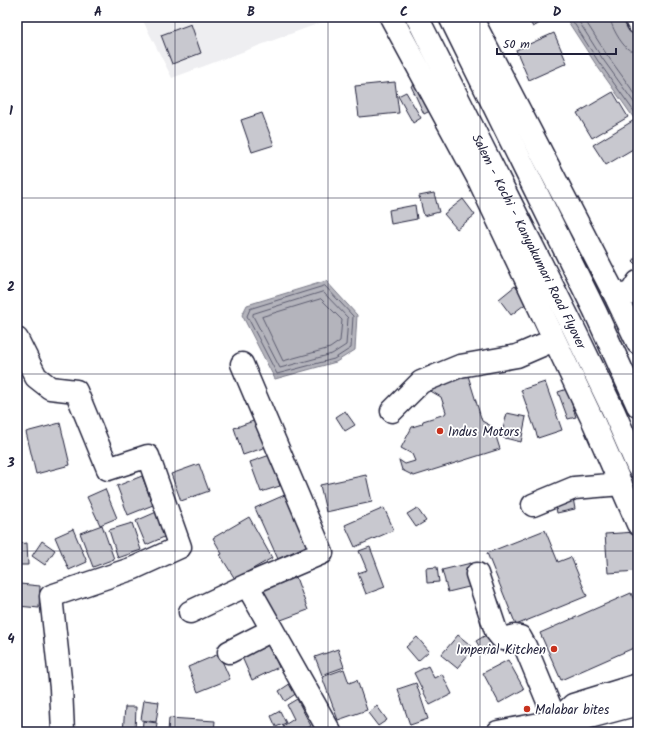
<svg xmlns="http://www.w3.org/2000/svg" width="655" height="749" viewBox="0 0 655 749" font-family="Kalam,sans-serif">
  <rect width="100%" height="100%" fill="#fff"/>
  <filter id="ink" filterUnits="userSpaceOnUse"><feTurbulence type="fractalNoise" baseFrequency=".025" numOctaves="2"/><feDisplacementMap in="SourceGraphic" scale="8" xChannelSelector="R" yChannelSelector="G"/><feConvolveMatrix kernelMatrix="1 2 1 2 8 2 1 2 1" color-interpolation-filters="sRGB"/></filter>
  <g filter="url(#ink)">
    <!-- built -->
    <path fill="#eeeef1" d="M 141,17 L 336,17 L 172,78 Z"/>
    <!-- water -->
    <path fill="#b4b4bc" stroke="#7a7a88" d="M 565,17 L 624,17 L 638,39 L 638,124 L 595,63 Z
      M 326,281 L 357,315 L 355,350 L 336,362 L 275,379 L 242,315 L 247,305 Z"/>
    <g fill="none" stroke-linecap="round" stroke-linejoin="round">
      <!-- shore -->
      <path stroke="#5c5c6f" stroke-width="1" d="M 570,17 L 598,61 L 638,117
        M 576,17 L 602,58 L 638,108
        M 583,17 L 607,55 L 638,98
        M 610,17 C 610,25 621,44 628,49 C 631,51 634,51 638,51
        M 325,286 L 353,316 L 351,348 L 334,359 L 277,374 L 247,316 L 250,309 Z
        M 323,292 L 348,318 L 346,345 L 332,354 L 280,368 L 253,316 L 253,314 Z
        M 321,299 L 342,320 L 340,341 L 330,348 L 283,361 L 262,317 Z"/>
    </g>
    <!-- building -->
    <path fill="#c8c8cf" stroke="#22223b" d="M 527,17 L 550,17 L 533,27 Z
      M 191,24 L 201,53 L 172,64 L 161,35 Z
      M 554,33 L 567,63 L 529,80 L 516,50 Z
      M 424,80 L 436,108 L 424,114 L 411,86 Z
      M 395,82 L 399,113 L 359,117 L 355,86 Z
      M 406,92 L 421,118 L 413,123 L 398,96 Z
      M 613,92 L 628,117 L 592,138 L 577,113 Z
      M 262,113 L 274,145 L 252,152 L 241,120 Z
      M 636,119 L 638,122 L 638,146 L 606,165 L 593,145 Z
      M 434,193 L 439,212 L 424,216 L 419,196 Z
      M 463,199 L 475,215 L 457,229 L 444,214 Z
      M 415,205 L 417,219 L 391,224 L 389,210 Z
      M 638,255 L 638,266 L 633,261 Z
      M 515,286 L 528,302 L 511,315 L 499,299 Z
      M 466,369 L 482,421 L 493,427 L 500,449 L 414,476 L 402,470 L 399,460 L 405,464 L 415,461 L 412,454 L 401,448 L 412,427 L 422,424 L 423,421 L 445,414 L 446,412 L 441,397 L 427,389 Z
      M 545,382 L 562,430 L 538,438 L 521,390 Z
      M 567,389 L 576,417 L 568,419 L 558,392 Z
      M 345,411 L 355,425 L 345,431 L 336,417 Z
      M 507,413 L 526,417 L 521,442 L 501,437 Z
      M 256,420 L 266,447 L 243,455 L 234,428 Z
      M 60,423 L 70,465 L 36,474 L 26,432 Z
      M 270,455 L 280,486 L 261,492 L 250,462 Z
      M 199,464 L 209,491 L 181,501 L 171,474 Z
      M 366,475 L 372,502 L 326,512 L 320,485 Z
      M 142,476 L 153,505 L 128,515 L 117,486 Z
      M 105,489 L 117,518 L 100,525 L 87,497 Z
      M 287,494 L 310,544 L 278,559 L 255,508 Z
      M 573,498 L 575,509 L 557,513 L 555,502 Z
      M 384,508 L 394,530 L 355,547 L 345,525 Z
      M 417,508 L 426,521 L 416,527 L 407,514 Z
      M 161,510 L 171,534 L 146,545 L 136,521 Z
      M 249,517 L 272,558 L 235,579 L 220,555 L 222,554 L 213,538 Z
      M 132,523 L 141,550 L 118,558 L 109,530 Z
      M 102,525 L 114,559 L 93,567 L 80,533 Z
      M 73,529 L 87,562 L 69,570 L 55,537 Z
      M 545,530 L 558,562 L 571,557 L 587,596 L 516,625 L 487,553 Z
      M 636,532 L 638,571 L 608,573 L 605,534 Z
      M 42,541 L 55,550 L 45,565 L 32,556 Z
      M 27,543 L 28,565 L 17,565 L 17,544 Z
      M 370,547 L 385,587 L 366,594 L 358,573 L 367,570 L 359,551 Z
      M 471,563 L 477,585 L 448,592 L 442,570 Z
      M 437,567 L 439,582 L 427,583 L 426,568 Z
      M 294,572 L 308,610 L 273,623 L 258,585 Z
      M 20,584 L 40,586 L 39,608 L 18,606 Z
      M 631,593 L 638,610 L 638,646 L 561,680 L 540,633 Z
      M 458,635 L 474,648 L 457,668 L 441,655 Z
      M 486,635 L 495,648 L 484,654 L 476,641 Z
      M 417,637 L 429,651 L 418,661 L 406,647 Z
      M 267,642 L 279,667 L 252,680 L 241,655 Z
      M 338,649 L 344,667 L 322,675 L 315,657 Z
      M 219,654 L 230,679 L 198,692 L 188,667 Z
      M 508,660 L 524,689 L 499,703 L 483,673 Z
      M 428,666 L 434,678 L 442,674 L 452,694 L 430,705 L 414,673 Z
      M 344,669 L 349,683 L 357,680 L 367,710 L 338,720 L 322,677 Z
      M 291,683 L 297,693 L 285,701 L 279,691 Z
      M 416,683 L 428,719 L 410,725 L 398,689 Z
      M 297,699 L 311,726 L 300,732 L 286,732 L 283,726 L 294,719 L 287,705 Z
      M 144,700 L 159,702 L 156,722 L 141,720 Z
      M 377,706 L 387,720 L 378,726 L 368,713 Z
      M 125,707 L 136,707 L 135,732 L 123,732 Z
      M 280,711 L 286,723 L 276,727 L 271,716 Z
      M 169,718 L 215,721 L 214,732 L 168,732 Z
      M 143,721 L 157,723 L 156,732 L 142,732 Z
      M 104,728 L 114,732 L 102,732 Z"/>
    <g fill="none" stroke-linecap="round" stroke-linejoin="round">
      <!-- minor casing -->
      <g stroke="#22223b" stroke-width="25">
        <path id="minor" d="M 391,17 L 478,178 L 594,423 L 638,524
          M 471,17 L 616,297 L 638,343
          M 635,17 L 638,23
          M 616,297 L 631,293 L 638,282
          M 17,339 L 36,377 L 50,388 L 76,391 L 108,469 L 148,456 L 180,547 L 134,568 L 51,596 L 61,688 L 63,732
          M 392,411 L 421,382 L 460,366 L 517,356 L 554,340
          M 533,505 L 574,488 L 621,484
          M 477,574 L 496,631 L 500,636 L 503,639 L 515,636 L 520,637 L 525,646 L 556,721
          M 247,585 L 330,732
          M 190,612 L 247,585 L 322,553 L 242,364
          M 229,652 L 272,630"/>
      </g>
      <!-- major casing -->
      <g stroke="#22223b" stroke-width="25">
        <path id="major" d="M 556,721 L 573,705 L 638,685
          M 498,732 L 556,721 L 578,720 L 638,704"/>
      </g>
      <!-- highway casing -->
      <g stroke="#22223b" stroke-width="25">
        <g id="highway">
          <path id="s1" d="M 417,17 L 573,327 L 613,410 L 638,467"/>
          <path d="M 450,17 L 595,311 L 638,406"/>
        </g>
      </g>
      <!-- minor -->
      <use href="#minor" stroke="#fff" stroke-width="22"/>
      <!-- major -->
      <use href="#major" stroke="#fff" stroke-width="22"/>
      <!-- highway -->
      <use href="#highway" stroke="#fff" stroke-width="22"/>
    </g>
  </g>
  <!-- grid -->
  <path fill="none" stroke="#22223b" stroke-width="1" stroke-opacity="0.55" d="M 175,17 L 175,732M 328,17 L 328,732M 480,17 L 480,732M 17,198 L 638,198M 17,374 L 638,374M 17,551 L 638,551"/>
  <!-- markers -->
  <g fill="#c8321e" stroke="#fff" stroke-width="1.5">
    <circle cx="440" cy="431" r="4"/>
    <circle cx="554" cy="649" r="4"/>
    <circle cx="527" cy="709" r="4"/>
  </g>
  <g text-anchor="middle" stroke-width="3.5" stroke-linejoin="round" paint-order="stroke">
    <!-- street labels -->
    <g font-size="13" fill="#22223b" stroke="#fff">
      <text dy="5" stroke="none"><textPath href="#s1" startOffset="251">Salem - Kochi - Kanyakumari Road Flyover</textPath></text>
    </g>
    <!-- poi labels -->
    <g font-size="13" fill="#22223b" stroke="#fff" text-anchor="start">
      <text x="448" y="436">Indus Motors</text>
      <text x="546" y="654" text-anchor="end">Imperial Kitchen</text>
      <text x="535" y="714">Malabar bites</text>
    </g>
  </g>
  <!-- margin -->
  <rect width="655" height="749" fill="none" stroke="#fff" stroke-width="44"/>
  <!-- scale -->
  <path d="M497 48v6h119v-6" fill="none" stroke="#22223b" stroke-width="2"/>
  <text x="503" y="48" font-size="12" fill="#22223b" stroke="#ffffff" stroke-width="3" paint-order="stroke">50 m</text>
  <rect x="22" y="22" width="611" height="705" fill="none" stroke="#22223b" stroke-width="1.5"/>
  <g font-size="13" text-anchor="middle" font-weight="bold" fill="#22223b">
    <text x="98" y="16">A</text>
    <text x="251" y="16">B</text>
    <text x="404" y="16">C</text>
    <text x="557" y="16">D</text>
    <text x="11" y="115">1</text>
    <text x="11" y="291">2</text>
    <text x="11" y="467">3</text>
    <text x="11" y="643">4</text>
  </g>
</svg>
